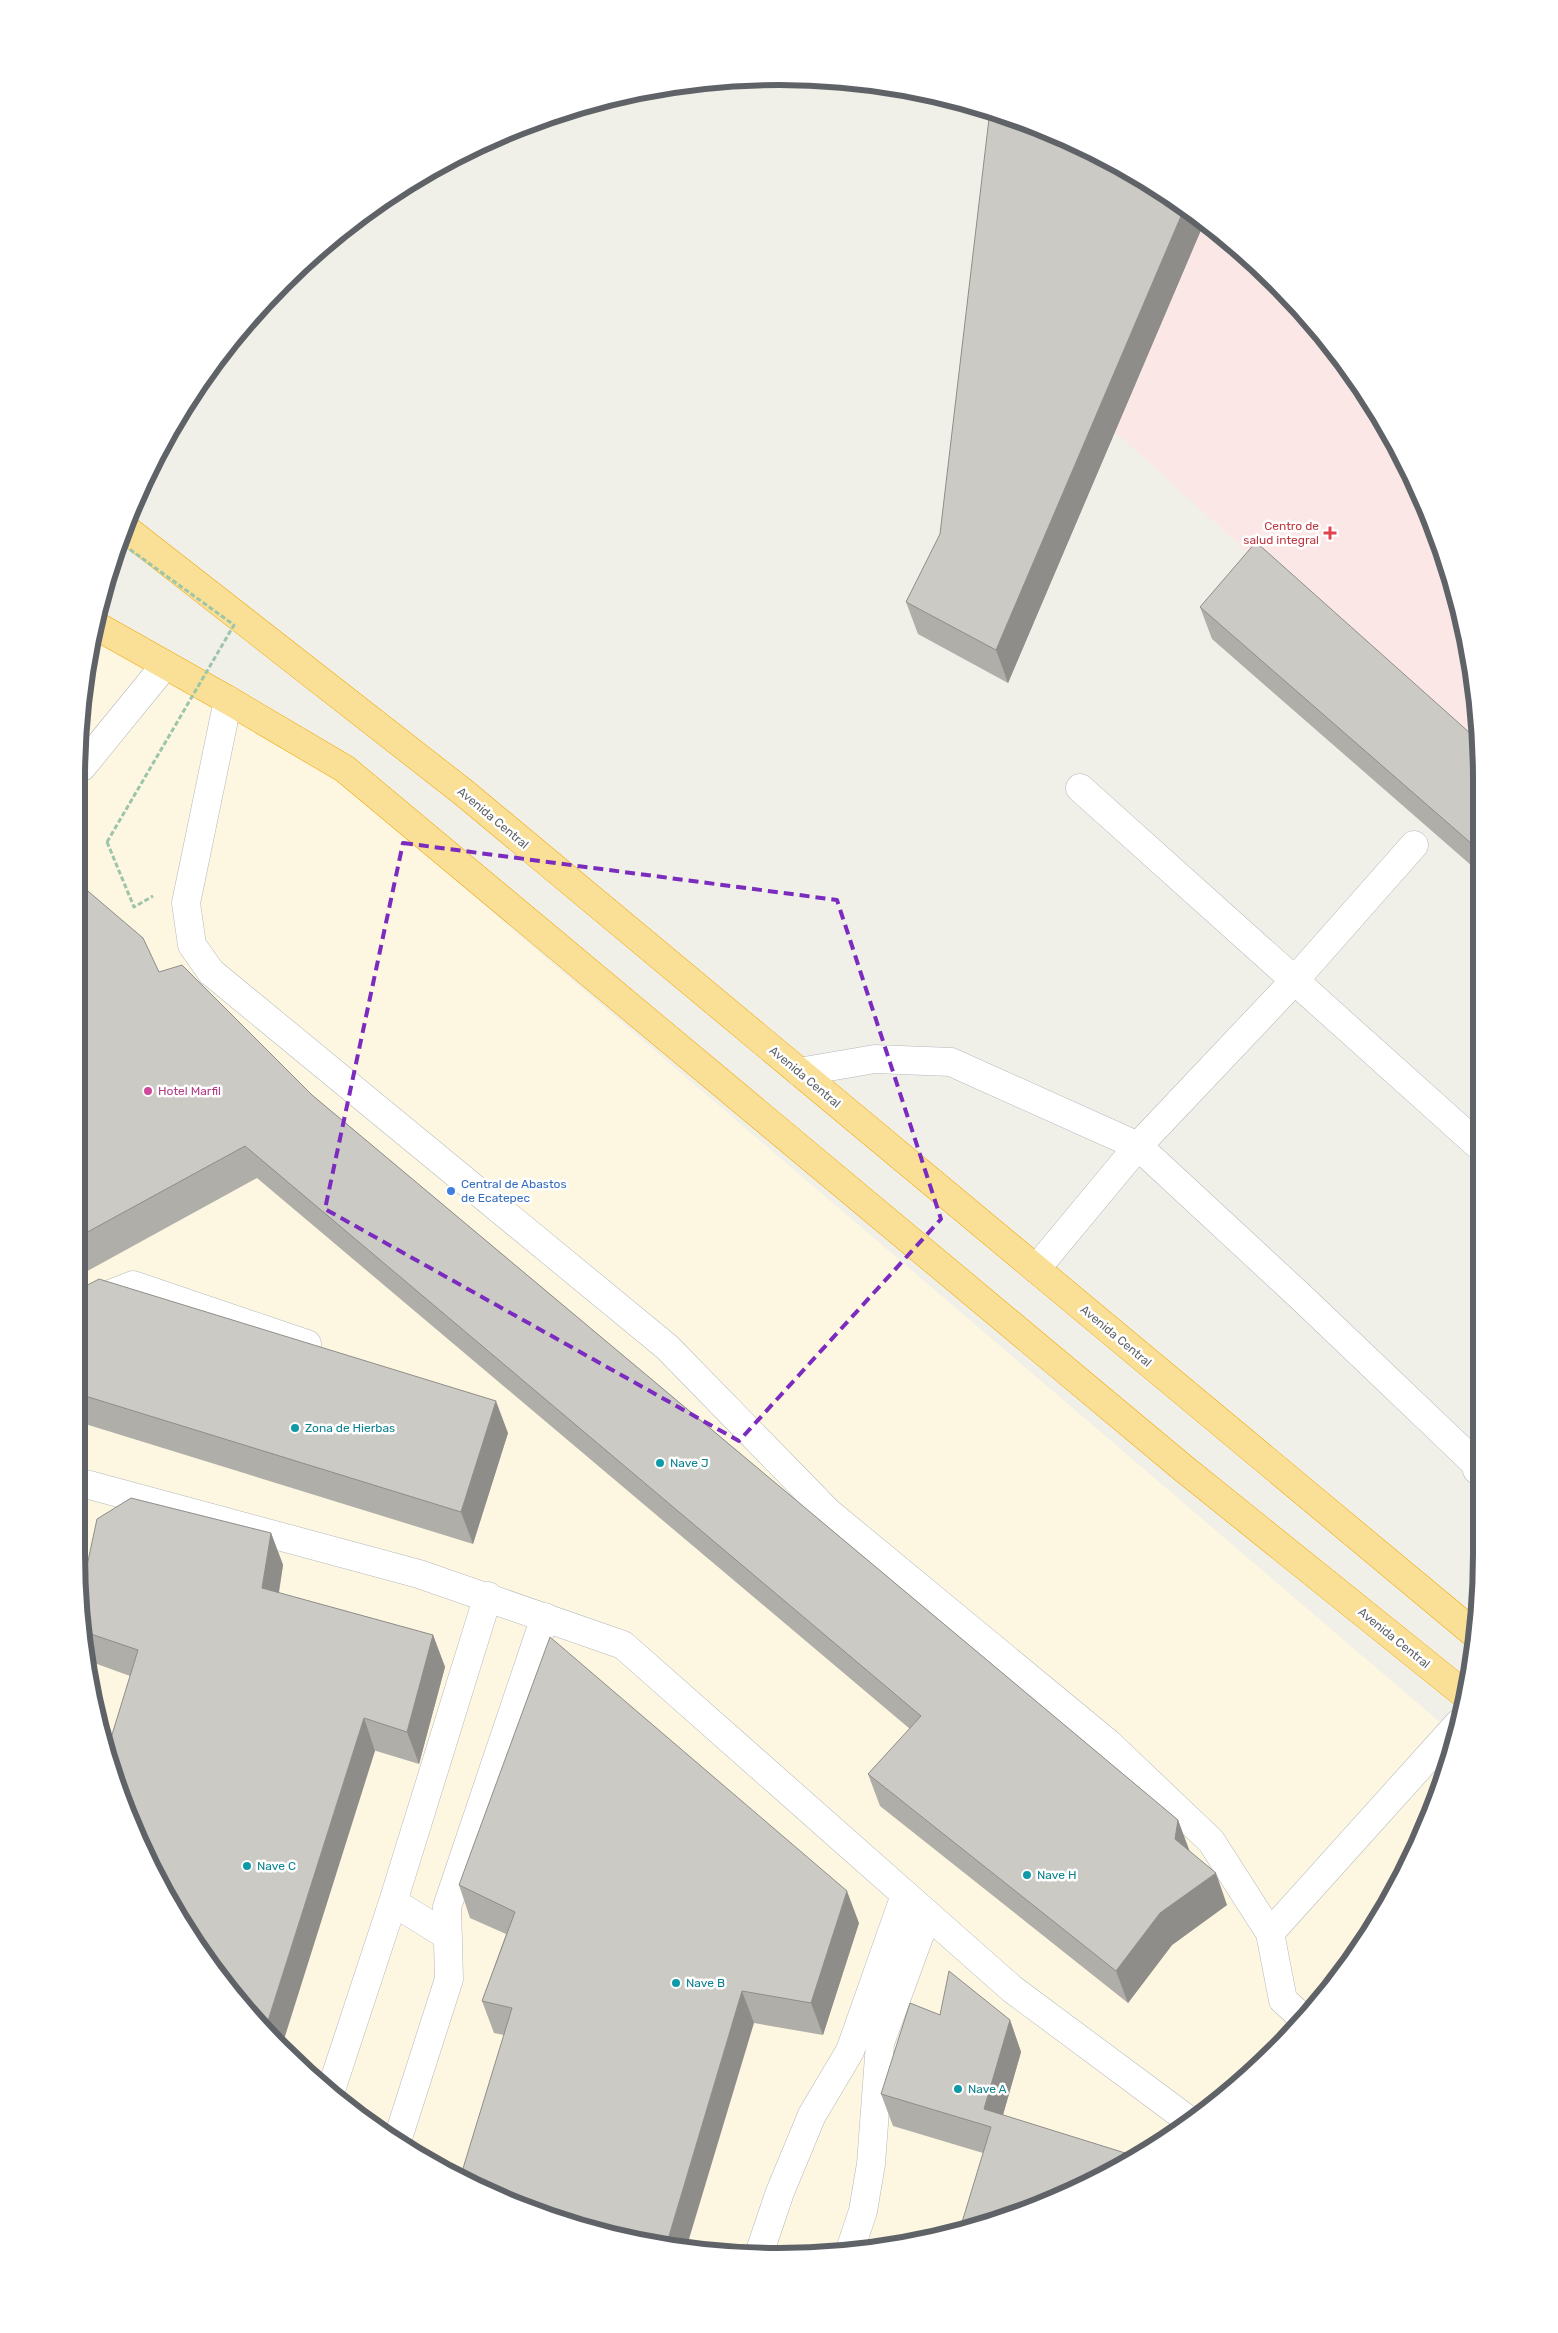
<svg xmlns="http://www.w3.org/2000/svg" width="1558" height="2333" viewBox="0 0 1558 2333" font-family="Rubik,sans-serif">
  <rect width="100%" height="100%" fill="#f0efe8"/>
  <!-- commercial -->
  <path fill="#fdf6e0" d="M 95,624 L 288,737 L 1455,1735 L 1445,1780 L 1409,1865 L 1307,2018 L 1207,2111 L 1130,2163 L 1005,2219 L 916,2243 L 733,2255 L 642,2243 L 510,2203 L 351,2111 L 282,2051 L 195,1945 L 113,1780 L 82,1646 L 82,687 Z"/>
  <!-- medical -->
  <path fill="#fbe8e6" d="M 1200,221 L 1243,251 L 1337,351 L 1409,468 L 1458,597 L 1480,733 L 1480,762 L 1115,432 Z"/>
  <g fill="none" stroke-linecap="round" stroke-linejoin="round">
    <!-- minor casing -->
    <g stroke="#b5b8bb" stroke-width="29">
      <path id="minor" d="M 228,700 L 186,903 L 192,945 L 211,972 L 667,1347 L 828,1512 L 1108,1743 L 1211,1841 L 1270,1933 L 1283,2000 L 1305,2020
        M 82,767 L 165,665
        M 1080,788 L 1478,1145
        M 799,1072 L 875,1059 L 951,1062 L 1138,1146 L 1301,1297 L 1475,1463 L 1477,1470
        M 1036,1269 L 1138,1146 L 1294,981 L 1414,845
        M 82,1305 L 133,1285 L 307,1344
        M 82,1483 L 419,1574 L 623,1645 L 1012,1989 L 1191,2122
        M 393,1902 L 448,1936
        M 1270,1933 L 1458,1724
        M 330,2093 L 393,1902 L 488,1596
        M 398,2138 L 449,1979 L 447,1907 L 545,1617
        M 851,2247 L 863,2211 L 871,2164 L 880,2043 L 927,1915
        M 759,2254 L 780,2192 L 812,2115 L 850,2051 L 905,1895"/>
    </g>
    <!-- highway casing -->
    <g stroke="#f0a808" stroke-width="29">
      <path id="highway" d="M 126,529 L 463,792 L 1476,1635
        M 95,625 L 228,700 L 345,769 L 1183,1468 L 1464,1694"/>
    </g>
    <!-- path -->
    <path stroke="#9dc5a9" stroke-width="3" stroke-dasharray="5 2.5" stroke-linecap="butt" d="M 107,842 L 134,907 L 153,896"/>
    <!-- minor -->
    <use href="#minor" stroke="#fff" stroke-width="28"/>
    <!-- highway -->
    <use href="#highway" stroke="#f9e096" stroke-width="28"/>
    <!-- path-bridge -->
    <path stroke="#9dc5a9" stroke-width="3" stroke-dasharray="5 2.5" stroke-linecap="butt" d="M 107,842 L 234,625 L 121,543"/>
  </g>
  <!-- wall -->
  <path fill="#afaea9" d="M 1131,171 L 1204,223 L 1008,683 L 918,634 L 906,602 Z
    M 1200,607 L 1480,742 L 1480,873 L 1212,639 Z
    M 82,886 L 159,972 L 312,1095 L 1178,1820 L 1189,1851 L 1227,1905 L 1172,1945 L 1128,2003 L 880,1806 L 868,1774 L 910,1729 L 257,1178 L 82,1274 Z
    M 82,1288 L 508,1433 L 473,1544 L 82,1423 Z
    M 271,1533 L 283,1565 L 279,1593 L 433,1635 L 445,1667 L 419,1764 L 130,1676 L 86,1660 L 82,1646 L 82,1589 Z
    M 459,1885 L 859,1923 L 823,2035 L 754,2023 L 504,2035 L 494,2033 L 482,2001 L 506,1934 L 470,1918 Z
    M 940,2015 L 1010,2020 L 1021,2052 L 1003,2115 L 983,2153 L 893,2126 L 881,2094 Z"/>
  <!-- shaded-wall -->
  <path fill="#8f8d89" d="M 1184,209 L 1204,223 L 1008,683 L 996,650 Z
    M 496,1401 L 508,1433 L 473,1544 L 461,1512 Z
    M 271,1533 L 283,1565 L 274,1621 L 262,1588 Z
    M 433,1635 L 445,1667 L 419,1764 L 407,1732 Z
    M 364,1718 L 375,1751 L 281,2049 L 265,2030 Z
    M 1178,1820 L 1190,1852 L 1175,1839 Z
    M 1216,1873 L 1227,1905 L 1172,1945 L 1128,2003 L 1116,1971 L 1160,1913 Z
    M 847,1891 L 859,1923 L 823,2035 L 811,2003 Z
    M 742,1991 L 754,2023 L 686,2249 L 666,2246 Z
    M 1010,2020 L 1021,2052 L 996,2139 L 984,2109 Z"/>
  <!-- building -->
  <path fill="#cccac4" stroke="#8f8d89" d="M 990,110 L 1005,114 L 1131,171 L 1184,209 L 996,650 L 906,602 L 940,534 Z
    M 1256,542 L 1480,742 L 1480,851 L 1200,607 Z
    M 82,886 L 143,938 L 159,972 L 182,965 L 312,1095 L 1178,1820 L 1175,1839 L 1216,1873 L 1160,1913 L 1116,1971 L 868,1774 L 921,1716 L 245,1146 L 82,1235 Z
    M 99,1279 L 496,1401 L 461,1512 L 82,1395 L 82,1288 Z
    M 131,1498 L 271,1533 L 262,1588 L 433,1635 L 407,1732 L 364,1718 L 265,2030 L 195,1945 L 113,1780 L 107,1751 L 138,1650 L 82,1631 L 82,1589 L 97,1519 Z
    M 550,1637 L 847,1891 L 811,2003 L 742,1991 L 666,2246 L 642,2243 L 510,2203 L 461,2175 L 512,2008 L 482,2001 L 515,1912 L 459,1885 Z
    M 949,1971 L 1010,2020 L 984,2109 L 1138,2157 L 1130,2163 L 1005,2219 L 959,2232 L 991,2127 L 881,2094 L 910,2003 L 940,2015 Z"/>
  <!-- marked area -->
  <path fill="none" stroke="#7b2cbf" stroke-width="4" stroke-dasharray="10 6" stroke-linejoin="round" d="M 403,843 L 837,900 L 941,1219 L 739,1441 L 325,1209 Z"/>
  <!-- markers -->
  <path fill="#e0444e" stroke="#fff" stroke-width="2" d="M1327.5 525.5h5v5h5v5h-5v5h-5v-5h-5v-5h5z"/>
  <circle fill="#d1479c" stroke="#fff" stroke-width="2" cx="148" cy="1091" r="5"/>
  <circle fill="#3f7fe0" stroke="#fff" stroke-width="2" cx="451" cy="1191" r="5"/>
  <g fill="#0f9aa8" stroke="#fff" stroke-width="2">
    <circle cx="295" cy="1428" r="5"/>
    <circle cx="660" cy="1463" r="5"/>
    <circle cx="247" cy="1866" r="5"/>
    <circle cx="1027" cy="1875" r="5"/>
    <circle cx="676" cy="1983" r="5"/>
    <circle cx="958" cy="2089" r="5"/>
  </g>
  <g text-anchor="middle" stroke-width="5" stroke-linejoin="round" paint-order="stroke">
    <!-- health labels -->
    <g font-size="12" fill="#be3a42" stroke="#fff" text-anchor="end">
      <text x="1319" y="530">Centro de<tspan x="1319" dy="14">salud integral</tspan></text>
    </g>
    <!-- street labels -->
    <g font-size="12" fill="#5f6367" stroke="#fff">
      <text transform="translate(493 818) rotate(40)" y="4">Avenida Central</text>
      <text transform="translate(805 1077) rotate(40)" y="4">Avenida Central</text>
      <text transform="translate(1116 1336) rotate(40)" y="4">Avenida Central</text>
      <text transform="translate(1394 1638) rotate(39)" y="4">Avenida Central</text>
    </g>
    <!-- hotel labels -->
    <g font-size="12" fill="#b23c85" stroke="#fff" text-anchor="start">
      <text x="158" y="1095">Hotel Marfil</text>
    </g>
    <!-- shop labels -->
    <g font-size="12" fill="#366cbe" stroke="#fff" text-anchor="start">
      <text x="461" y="1188">Central de Abastos<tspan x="461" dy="14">de Ecatepec</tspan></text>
    </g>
    <!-- culture labels -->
    <g font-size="12" fill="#0d838f" stroke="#fff" text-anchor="start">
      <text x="305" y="1432">Zona de Hierbas</text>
      <text x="670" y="1467">Nave J</text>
      <text x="257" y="1870">Nave C</text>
      <text x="1037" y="1879">Nave H</text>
      <text x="686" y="1987">Nave B</text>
      <text x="968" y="2093">Nave A</text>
    </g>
  </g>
  <!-- crop -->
  <path d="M0 0H1558V2333H0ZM779 85H779A694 694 0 0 1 1473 779V1554A694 694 0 0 1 779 2248H779A694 694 0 0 1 85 1554V779A694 694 0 0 1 779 85Z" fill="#fff" fill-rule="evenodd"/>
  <path fill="none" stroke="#5f6367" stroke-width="6" d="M779 85H779A694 694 0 0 1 1473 779V1554A694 694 0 0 1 779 2248H779A694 694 0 0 1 85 1554V779A694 694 0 0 1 779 85Z"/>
</svg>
